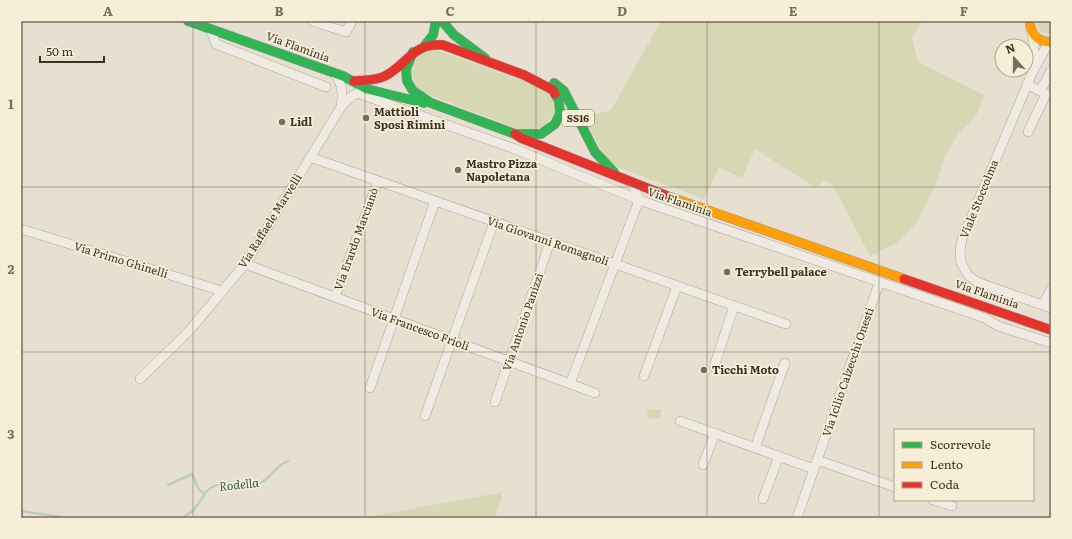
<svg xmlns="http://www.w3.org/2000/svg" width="1072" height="539" viewBox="0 0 1072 539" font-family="Literata,serif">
  <rect width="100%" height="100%" fill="#e7e0d1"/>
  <!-- green -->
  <path fill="#d6d7b3" d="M 661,21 L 922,21 L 912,37 L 918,62 L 984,95 L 976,116 L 958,135 L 946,153 L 937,181 L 917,222 L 896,243 L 870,256 L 834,187 L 825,180 L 816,188 L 755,149 L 742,178 L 719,167 L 704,199 L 623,169 L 613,164 L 604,156 L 580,109 L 597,114 L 611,110 Z
    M 1038,21 L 1051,21 L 1051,34 L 1041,32 L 1037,26 Z
    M 437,50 L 540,87 L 551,95 L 555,111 L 545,127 L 524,131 L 422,92 L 416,88 L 410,68 L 421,53 Z
    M 661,409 L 661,418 L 648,419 L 647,410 Z
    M 503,492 L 495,518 L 362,518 Z"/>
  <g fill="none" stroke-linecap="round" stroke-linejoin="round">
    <!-- stream -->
    <path stroke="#bcccc2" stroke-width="2.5" d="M 168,485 L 192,474 L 199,490 L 205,494
      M 206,492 C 219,478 237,487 254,485 C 269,483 274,466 288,461
      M 21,511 L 68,518
      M 182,518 L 193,511 L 205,494"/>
    <!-- street casing -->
    <g stroke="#ada599" stroke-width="10">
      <path id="street" d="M 312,21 L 346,32 L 352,21
        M 211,30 L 216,44 L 326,87
        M 1032,32 L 1034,44 L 1033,67
        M 1051,45 L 1045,49 L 1033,71 L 962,239 L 960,250 L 961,263 L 968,275 L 977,282 L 1051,308
        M 335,74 C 343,85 343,94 341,107
        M 1027,84 L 1040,91 L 1051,71
        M 357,93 L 515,149 L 639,200 L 985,318 L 998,326 L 1051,343
        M 1028,132 L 1046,94 L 1040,91
        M 310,157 L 786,324
        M 21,229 L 222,291
        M 245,264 L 595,393
        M 335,297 L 378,181
        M 1043,305 L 1051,289
        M 714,367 L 734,306
        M 644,376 L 677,286
        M 140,379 L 189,331 L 245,264 L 341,107 L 352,96 L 362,91
        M 570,384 L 639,200 L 632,182
        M 370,388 L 435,201
        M 495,402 L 550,242
        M 425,416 L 494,222
        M 680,421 L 814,469
        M 755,448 L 785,363
        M 817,460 L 895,487
        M 703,465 L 715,433
        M 763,499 L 779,456
        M 933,500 L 952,506
        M 797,518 L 879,283"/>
    </g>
    <!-- fast casing -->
    <g stroke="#9c958a" stroke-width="10">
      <path id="fast" d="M 188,21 L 343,76 L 367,89 L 424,103
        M 442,21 L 454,35 L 485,58
        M 425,45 L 433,35 L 436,21
        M 413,52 L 406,69 L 407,81 L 413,91 L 431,103 L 515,134 L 541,134 L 555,124 L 560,113 L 559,101 L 555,94
        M 554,83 L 564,91 L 595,152 L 614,172"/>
    </g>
    <!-- slow casing -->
    <g stroke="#9c958a" stroke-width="10">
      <path id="slow" d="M 1030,21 C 1030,34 1038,42 1051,42
        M 667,196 L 904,279"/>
    </g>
    <!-- jam casing -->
    <g stroke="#9c958a" stroke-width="10">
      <path id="jam" d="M 354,81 C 364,80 375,81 385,76 C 408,64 412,43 443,45 L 524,75 L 553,90 L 555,94
        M 515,134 L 521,138 L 667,196
        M 904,279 L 1051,330"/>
    </g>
    <!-- street -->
    <use href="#street" stroke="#efebe3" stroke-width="9"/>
    <!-- fast -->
    <use href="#fast" stroke="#30b455" stroke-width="9"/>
    <!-- slow -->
    <use href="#slow" stroke="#ff9f0a" stroke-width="9"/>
    <!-- jam -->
    <use href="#jam" stroke="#e5322d" stroke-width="9"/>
  </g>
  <!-- grid -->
  <path fill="none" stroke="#786c5e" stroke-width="1" stroke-opacity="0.55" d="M 193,21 L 193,518M 365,21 L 365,518M 536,21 L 536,518M 707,21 L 707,518M 879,21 L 879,518M 21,187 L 1051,187M 21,352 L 1051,352"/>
  <!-- markers -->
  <g fill="#786c5e" stroke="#f7eed8" stroke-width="1.5">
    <circle cx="366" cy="118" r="4"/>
    <circle cx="282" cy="122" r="4"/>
    <circle cx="458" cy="170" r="4"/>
    <circle cx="727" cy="272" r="4"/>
    <circle cx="704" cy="370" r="4"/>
  </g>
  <g text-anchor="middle" stroke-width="3.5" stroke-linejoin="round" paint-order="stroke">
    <!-- shield labels -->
    <rect fill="#f7eed8" stroke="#756857" stroke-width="1" x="562" y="110" width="32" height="16" rx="3"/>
    <g font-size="10" font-weight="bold" fill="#3d2e20">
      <text x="578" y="122">SS16</text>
    </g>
    <!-- street labels -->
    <g font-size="11" fill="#3d2e20" stroke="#f7eed8">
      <text transform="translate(298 47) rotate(20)" y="4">Via Flaminia</text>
      <text transform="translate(979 199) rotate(-68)" y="4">Viale Stoccolma</text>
      <text transform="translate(680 202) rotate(19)" y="4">Via Flaminia</text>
      <text transform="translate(270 221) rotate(-58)" y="4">Via Raffaele Marvelli</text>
      <text transform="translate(356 239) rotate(-70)" y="4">Via Erardo Marcianò</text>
      <text transform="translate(548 241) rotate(19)" y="4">Via Giovanni Romagnoli</text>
      <text transform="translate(121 260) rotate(17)" y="4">Via Primo Ghinelli</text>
      <text transform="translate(987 294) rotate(19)" y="4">Via Flaminia</text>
      <text transform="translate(523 322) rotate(-71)" y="4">Via Antonio Panizzi</text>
      <text transform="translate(420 329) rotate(20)" y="4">Via Francesco Frioli</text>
      <text transform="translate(848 372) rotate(-71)" y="4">Via Icilio Calzecchi Onesti</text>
    </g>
    <!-- poi labels -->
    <g font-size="11" font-weight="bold" fill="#3d2e20" stroke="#f7eed8" text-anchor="start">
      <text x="374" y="116">Mattioli<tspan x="374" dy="13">Sposi Rimini</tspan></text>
      <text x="290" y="126">Lidl</text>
      <text x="466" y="168">Mastro Pizza<tspan x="466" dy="13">Napoletana</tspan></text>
      <text x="735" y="276">Terrybell palace</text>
      <text x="712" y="374">Ticchi Moto</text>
    </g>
    <!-- water labels -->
    <g font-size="12" font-style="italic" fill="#2f5d5a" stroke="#f7eed8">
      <text transform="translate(239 485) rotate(-6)" y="4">Rodella</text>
    </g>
  </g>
  <!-- border -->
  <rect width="1072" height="539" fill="none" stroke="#f7eed8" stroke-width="44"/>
  <!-- legend -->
  <rect x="894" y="429" width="140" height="72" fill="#f7eed8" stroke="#ada18e"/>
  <rect x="902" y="442" width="20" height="6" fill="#30b455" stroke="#ada18e"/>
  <text x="930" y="449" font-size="12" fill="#3d2e20">Scorrevole</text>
  <rect x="902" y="462" width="20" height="6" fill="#ff9f0a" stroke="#ada18e"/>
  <text x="930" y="469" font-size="12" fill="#3d2e20">Lento</text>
  <rect x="902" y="482" width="20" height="6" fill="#e5322d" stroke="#ada18e"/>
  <text x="930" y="489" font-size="12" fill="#3d2e20">Coda</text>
  <!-- north arrow -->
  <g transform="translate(1014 58) rotate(339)"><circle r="19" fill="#f7eed8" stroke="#ada18e"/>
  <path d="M0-3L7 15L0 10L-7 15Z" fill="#786c5e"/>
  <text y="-6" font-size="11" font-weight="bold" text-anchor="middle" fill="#3d2e20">N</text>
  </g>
  <!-- scale -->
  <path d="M40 56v6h64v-6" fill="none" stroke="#3d2e20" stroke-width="2"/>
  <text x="46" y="56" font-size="12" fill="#3d2e20" stroke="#f7eed8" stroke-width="3" paint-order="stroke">50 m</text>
  <rect x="22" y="22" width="1028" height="495" fill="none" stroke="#786c5e" stroke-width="1.5"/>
  <g font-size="13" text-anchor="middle" font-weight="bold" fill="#786c5e">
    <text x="108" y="16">A</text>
    <text x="279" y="16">B</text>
    <text x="450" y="16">C</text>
    <text x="622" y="16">D</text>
    <text x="793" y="16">E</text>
    <text x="964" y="16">F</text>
    <text x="11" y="109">1</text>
    <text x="11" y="274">2</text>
    <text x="11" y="439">3</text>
  </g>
</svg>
